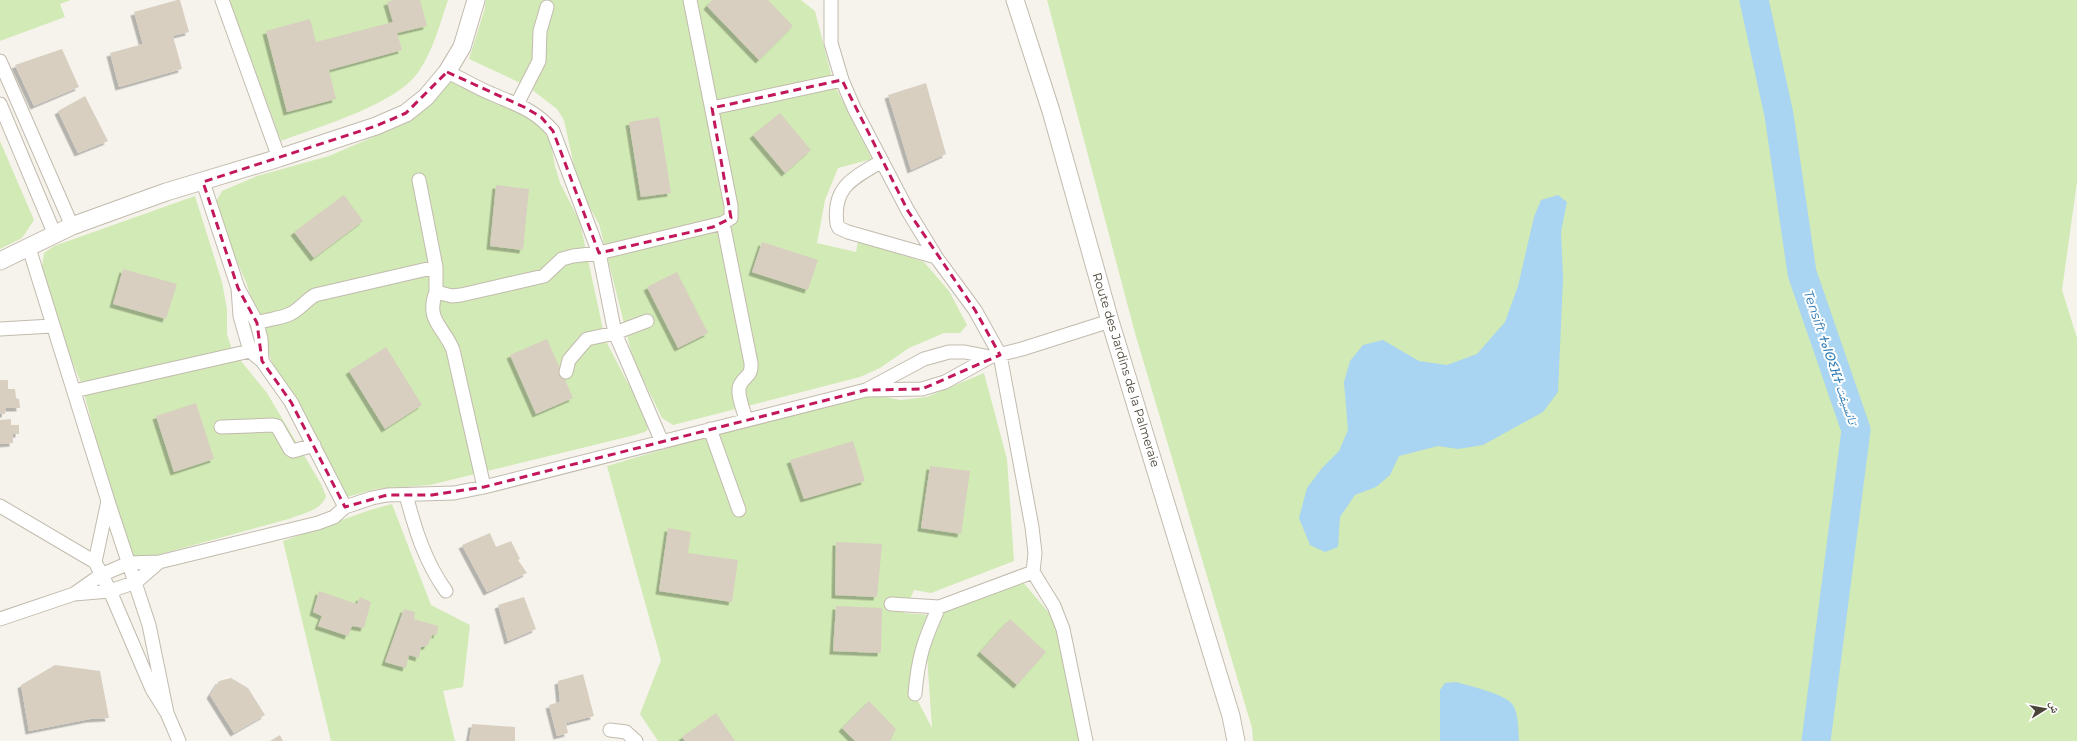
<svg xmlns="http://www.w3.org/2000/svg" width="2077" height="741" viewBox="0 0 2077 741" font-family="Montserrat,'Noto Naskh Arabic','Noto Sans Tifinagh',sans-serif">
  <defs>
    <filter id="shadow"><feDropShadow dx="-3.5" dy="3.5" stdDeviation="0" flood-color="#0004"/></filter>
  </defs>
  <rect width="100%" height="100%" fill="#f6f3ec"/>
  <!-- green -->
  <path fill="#d2eab5" d="M 0,0 L 71,0 L 60,4 L 65,17 L 0,41 Z
    M 229,0 L 448,0 C 440,24 433,50 419,71 C 398,104 318,127 281,141 Z
    M 486,0 L 801,0 L 815,11 L 833,82 L 872,159 L 838,168 L 825,200 L 817,243 L 856,252 L 858,241 L 924,262 L 949,291 L 967,325 L 960,333 L 944,333 L 909,348 L 880,368 L 860,377 L 673,425 L 662,418 L 633,359 L 599,224 L 585,199 L 575,171 L 564,120 L 557,109 L 527,86 L 469,59 L 484,11 Z
    M 1047,0 L 2077,0 L 2077,182 L 2062,290 L 2077,338 L 2077,741 L 1253,741 L 1252,728 L 1135,333 Z
    M 449,77 L 523,110 L 549,133 L 555,166 L 560,183 L 580,222 L 605,339 L 625,378 L 647,416 L 650,427 L 645,432 L 631,436 L 430,485 L 376,489 L 347,497 L 341,494 L 285,391 L 271,360 L 246,282 L 218,219 L 216,202 L 222,191 L 257,176 L 329,156 L 410,121 L 435,95 Z
    M 0,141 L 34,220 L 22,238 L 0,249 Z
    M 195,196 L 222,282 L 227,309 L 227,334 L 232,350 L 267,393 L 321,484 L 326,496 C 322,510 304,513 292,518 L 139,560 L 133,557 L 101,459 L 82,385 L 66,347 L 42,268 L 44,253 L 54,246 Z
    M 984,373 L 1007,459 L 1014,561 L 931,593 L 914,590 L 904,613 L 930,615 L 909,684 L 932,728 L 927,656 L 940,611 L 1022,581 L 1055,620 L 1081,741 L 658,741 L 640,714 L 661,660 L 607,466 L 719,433 L 875,395 L 901,400 L 927,397 Z
    M 392,504 L 431,605 L 470,625 L 463,687 L 443,691 L 455,741 L 331,741 L 283,541 L 370,510 Z"/>
  <!-- water -->
  <path fill="#a9d4f2" d="M 1558,195 L 1567,202 L 1561,232 L 1563,279 L 1558,392 L 1543,412 L 1483,445 L 1458,449 L 1438,446 L 1399,456 L 1390,475 L 1376,487 L 1355,495 L 1340,517 L 1338,547 L 1325,552 L 1310,545 L 1299,518 L 1307,488 L 1322,468 L 1339,451 L 1348,430 L 1344,382 L 1350,361 L 1363,345 L 1383,340 L 1419,361 L 1447,365 L 1477,354 L 1505,322 L 1518,286 L 1534,217 L 1541,200 Z
    M 1456,682 C 1469,686 1509,694 1514,707 C 1519,718 1518,730 1519,741 L 1440,741 L 1440,690 L 1445,683 Z"/>
  <g fill="none" stroke-linecap="round" stroke-linejoin="round">
    <!-- river -->
    <path stroke="#a9d4f2" stroke-width="29" d="M 1754,0 L 1779,115 L 1802,273 L 1856,430 L 1816,741"/>
  </g>
  <!-- building -->
  <path fill="#d8cfc1" filter="url(#shadow)" d="M 177,0 L 180,0 L 189,32 L 173,36 L 182,69 L 119,87 L 110,53 L 143,44 L 134,12 Z
    M 394,0 L 420,0 L 427,26 L 397,33 L 402,50 L 329,70 L 336,99 L 287,112 L 266,31 L 310,19 L 316,42 L 393,22 L 387,2 Z
    M 712,0 L 768,0 L 793,26 L 759,60 L 707,6 Z
    M 62,49 L 79,87 L 34,106 L 15,65 Z
    M 926,83 L 946,154 L 911,170 L 888,95 Z
    M 85,96 L 108,141 L 78,153 L 58,111 Z
    M 780,113 L 811,150 L 785,173 L 753,135 Z
    M 659,117 L 671,193 L 641,197 L 629,122 Z
    M 496,185 L 529,189 L 523,250 L 490,246 Z
    M 344,195 L 363,221 L 314,258 L 294,232 Z
    M 762,242 L 818,260 L 808,290 L 752,272 Z
    M 123,269 L 177,284 L 166,319 L 113,304 Z
    M 677,272 L 708,333 L 678,348 L 647,287 Z
    M 547,339 L 573,398 L 536,414 L 510,355 Z
    M 386,347 L 422,405 L 385,429 L 349,371 Z
    M 0,380 L 8,380 L 8,389 L 15,389 L 16,398 L 19,399 L 20,408 L 6,408 L 5,414 L 2,414 L 0,413 Z
    M 196,403 L 214,459 L 174,472 L 156,416 Z
    M 11,419 L 11,425 L 19,425 L 19,434 L 13,434 L 13,443 L 0,444 L 0,420 Z
    M 853,441 L 865,481 L 804,499 L 790,460 Z
    M 930,466 L 970,471 L 961,534 L 921,528 Z
    M 668,528 L 691,532 L 688,553 L 738,560 L 732,602 L 659,591 Z
    M 490,533 L 496,547 L 511,541 L 520,559 L 518,560 L 527,573 L 487,592 L 462,545 Z
    M 836,542 L 882,544 L 877,597 L 835,595 Z
    M 319,591 L 357,604 L 360,597 L 371,602 L 364,628 L 352,626 L 348,636 L 318,626 L 322,616 L 313,612 Z
    M 524,597 L 536,629 L 508,641 L 498,605 Z
    M 836,606 L 882,608 L 881,653 L 833,651 Z
    M 404,609 L 415,612 L 414,619 L 438,626 L 437,635 L 433,634 L 427,646 L 421,647 L 419,658 L 409,655 L 406,668 L 385,662 Z
    M 1010,619 L 1046,652 L 1017,685 L 980,652 Z
    M 55,665 L 100,671 L 109,718 L 90,719 L 29,731 L 21,685 Z
    M 583,674 L 594,716 L 566,723 L 568,733 L 557,736 L 549,705 L 560,702 L 558,681 Z
    M 231,678 L 248,688 L 265,715 L 234,733 L 210,695 L 219,681 Z
    M 869,701 L 896,729 L 890,741 L 855,741 L 842,728 Z
    M 716,713 L 735,741 L 685,741 L 682,737 Z
    M 472,724 L 515,727 L 515,741 L 469,741 Z
    M 280,735 L 283,741 L 270,741 Z"/>
  <g fill="none" stroke-linecap="round" stroke-linejoin="round">
    <!-- minor casing -->
    <g stroke="#c2bbae" stroke-width="15">
      <path id="minor" d="M 222,0 L 279,158
        M 831,0 L 831,43 L 842,80 L 854,108 L 908,211 L 936,257 L 975,310 L 1000,355 L 1032,527 L 1035,553 L 1033,572 L 1054,606 L 1063,629 L 1086,741
        M 0,61 L 72,226
        M 447,72 C 463,79 477,88 492,94 C 517,105 534,109 553,131 L 599,253 L 615,333 L 662,442
        M 0,104 L 55,235
        M 517,104 L 539,61 L 540,31 L 547,7
        M 712,108 L 842,80
        M 882,161 C 854,178 832,186 837,224 L 839,228 L 848,232 L 936,257
        M 419,180 L 436,267 L 436,292 L 452,296 L 461,295 L 544,276 L 562,259 L 573,256 L 599,253 L 723,223 L 731,218 L 731,206 L 690,0
        M 203,182 L 238,288 L 257,323 L 261,339 L 262,361
        M 723,223 L 751,363 C 752,377 745,375 740,385 C 736,393 744,411 746,420
        M 29,248 L 108,501 L 149,625 L 167,713
        M 238,288 L 240,316 L 250,351 L 262,361 L 291,402 L 345,507
        M 436,292 C 425,320 444,327 453,350 L 484,487
        M 257,323 C 268,319 279,319 290,314 C 299,310 305,301 315,295 L 436,267
        M 0,329 L 52,326
        M 566,372 L 569,360 L 587,339 L 615,333 L 647,321
        M 867,390 L 922,389 L 945,382 L 990,357 L 1022,349 L 1110,321
        M 74,391 L 250,351
        M 221,427 L 273,425 L 277,426 L 290,449 L 293,451 L 314,445
        M 710,429 L 739,510
        M 406,495 C 415,529 425,562 446,591
        M 108,501 L 95,562 L 110,591 L 152,689 L 167,713 L 179,741
        M 0,506 L 95,562
        M 74,594 L 101,575 L 129,563 L 159,562 L 318,523 L 334,517 L 345,507 L 372,498 L 387,495 L 454,493 L 484,487 L 866,390 L 924,359 L 949,352 L 965,352 L 990,357
        M 891,604 L 939,607 L 1033,572
        M 0,619 L 74,594 L 110,591 L 136,582 L 159,562
        M 915,694 C 918,657 924,640 939,607
        M 610,730 L 626,732 L 636,741"/>
    </g>
    <!-- tertiary casing -->
    <g stroke="#c2bbae" stroke-width="19">
      <path id="tertiary" d="M 1015,0 L 1051,111 L 1110,321 L 1231,716 L 1236,741
        M 0,261 L 72,226 L 105,214 L 166,192 L 279,158 L 376,126 L 406,113 L 426,97 L 447,72 L 462,47 L 476,0"/>
    </g>
    <!-- minor -->
    <use href="#minor" stroke="#fff" stroke-width="13"/>
    <!-- tertiary -->
    <use href="#tertiary" stroke="#fff" stroke-width="17"/>
  </g>
  <!-- marked area -->
  <path fill="none" stroke="#c2185b" stroke-width="3" stroke-dasharray="8 5" stroke-linejoin="round" d="M 447,72 L 524,107 L 541,117 L 553,131 L 599,253 L 713,227 L 731,218 L 712,108 L 842,80 L 908,211 L 975,310 L 1000,355 L 922,389 L 866,390 L 484,487 L 432,495 L 387,495 L 345,507 L 291,402 L 262,361 L 257,323 L 238,288 L 203,182 L 376,126 L 406,113 Z"/>
  <g text-anchor="middle" stroke-width="4" stroke-linejoin="round" paint-order="stroke">
    <!-- street labels -->
    <g font-size="12" fill="#4b4439" stroke="#fff">
      <text transform="translate(1126 370) rotate(73)" y="4">Route des Jardins de la Palmeraie</text>
    </g>
    <!-- water labels -->
    <g font-size="13" font-style="italic" fill="#2e7ab2" stroke="#fff">
      <text transform="translate(1831 357) rotate(71)" y="5">Tensift ⵜⴰⵏⵙⵉⴼⵜ تانسيفت</text>
    </g>
  </g>
  <!-- north arrow -->
  <g transform="translate(2045 709) rotate(79)" stroke="#ffffff" stroke-width="3" paint-order="stroke">
  <path d="M0-3L7 15L0 10L-7 15Z" fill="#4b4439"/>
  <text y="-6" font-size="11" font-weight="bold" text-anchor="middle" fill="#4b4439">ش</text>
  </g>
</svg>
